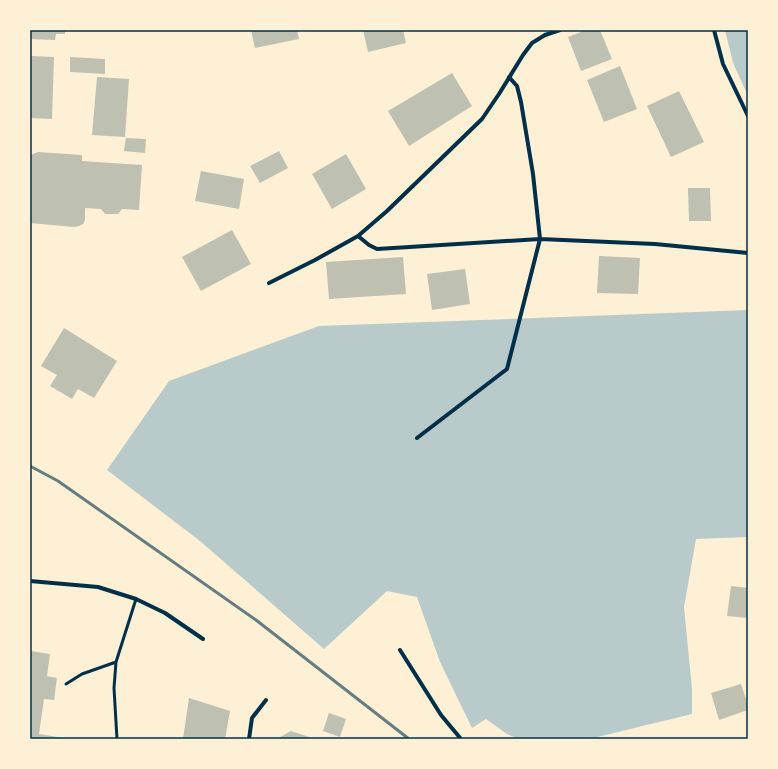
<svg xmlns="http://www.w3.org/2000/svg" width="778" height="769" viewBox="0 0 778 769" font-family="Ubuntu,sans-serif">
  <rect width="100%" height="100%" fill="#fdf0d5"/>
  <!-- green -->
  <path fill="#b9caca" d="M 725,30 L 748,30 L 748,96 L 733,63 Z
    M 748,310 L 748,537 L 696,539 L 684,607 L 692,689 L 692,714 L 589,739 L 519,739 L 507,734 L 486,719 L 472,728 L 440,662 L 417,597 L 387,591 L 324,649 L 200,541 L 107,470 L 169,381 L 319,326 Z"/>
  <!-- building -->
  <path fill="#bec0b2" d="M 30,30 L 65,30 L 65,34 L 56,34 L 55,40 L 30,39 Z
    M 251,30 L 297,30 L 299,39 L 255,48 Z
    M 363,30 L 403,30 L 406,43 L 368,52 Z
    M 586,30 L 600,30 L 612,59 L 581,71 L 568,37 Z
    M 30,56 L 54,57 L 52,119 L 30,118 Z
    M 70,57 L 105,59 L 105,74 L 70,72 Z
    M 620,66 L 637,109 L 604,122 L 587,80 Z
    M 452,73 L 472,106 L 409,146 L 388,111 Z
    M 97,77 L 129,79 L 125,137 L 92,135 Z
    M 679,91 L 704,142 L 671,157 L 647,106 Z
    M 126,138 L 146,139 L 145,153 L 124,151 Z
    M 279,151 L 288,168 L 260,183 L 250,166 Z
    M 38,152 L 82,155 L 82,161 L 142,165 L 139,210 L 122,209 L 118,214 L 105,214 L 101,209 L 85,208 L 85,220 L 83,224 L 79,226 L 74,227 L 30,223 L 30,155 Z
    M 346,154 L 366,189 L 332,209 L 312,174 Z
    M 201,171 L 244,179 L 239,209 L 195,201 Z
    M 688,188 L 710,188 L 711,221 L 689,221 Z
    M 232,230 L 251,264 L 201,291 L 182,257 Z
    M 599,256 L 640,258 L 638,294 L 597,293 Z
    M 403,257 L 406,294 L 329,299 L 326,262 Z
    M 465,269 L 470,304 L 432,310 L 427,274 Z
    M 64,328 L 117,361 L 94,398 L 78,389 L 72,399 L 50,386 L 57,375 L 41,366 Z
    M 731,586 L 748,588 L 748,618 L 727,616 Z
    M 30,651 L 50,654 L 47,676 L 57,678 L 54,700 L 44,699 L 39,734 L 70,739 L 30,739 Z
    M 741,684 L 748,705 L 748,710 L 719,720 L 711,693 Z
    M 189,698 L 230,711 L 225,739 L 183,739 Z
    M 329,713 L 346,719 L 340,737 L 323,731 Z
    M 291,731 L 315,739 L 280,739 L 280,737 Z"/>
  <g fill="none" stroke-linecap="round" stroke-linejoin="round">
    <!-- service -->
    <path stroke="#003049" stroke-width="3" d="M 66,684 L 82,674 L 116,662
      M 117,739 L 114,688 L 116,662 L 136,599"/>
    <!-- minor -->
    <path stroke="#003049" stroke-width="4" d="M 714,30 L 723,64 L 748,116
      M 358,236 L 387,211 L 482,119 L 499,94 L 523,55 L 532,43 L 545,35 L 560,30
      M 269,283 L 315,260 L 358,236 L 369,245 L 377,249 L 540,239 L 655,244 L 748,253
      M 417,438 L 507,369 L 540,239 L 533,174 L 521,102 L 517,86 L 509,77
      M 30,581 L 98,587 L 136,599 L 165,613 L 203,639
      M 400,650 L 441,715 L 461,739
      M 249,739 L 252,718 L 266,700"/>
    <!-- rail -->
    <path stroke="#657d81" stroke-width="3" d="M 30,466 L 58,481 L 256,620 L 409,739"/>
  </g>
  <!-- border -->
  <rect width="778" height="769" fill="none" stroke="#fdf0d5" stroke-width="62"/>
  <rect x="31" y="31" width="716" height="707" fill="none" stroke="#003049" stroke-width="1.5"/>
</svg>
